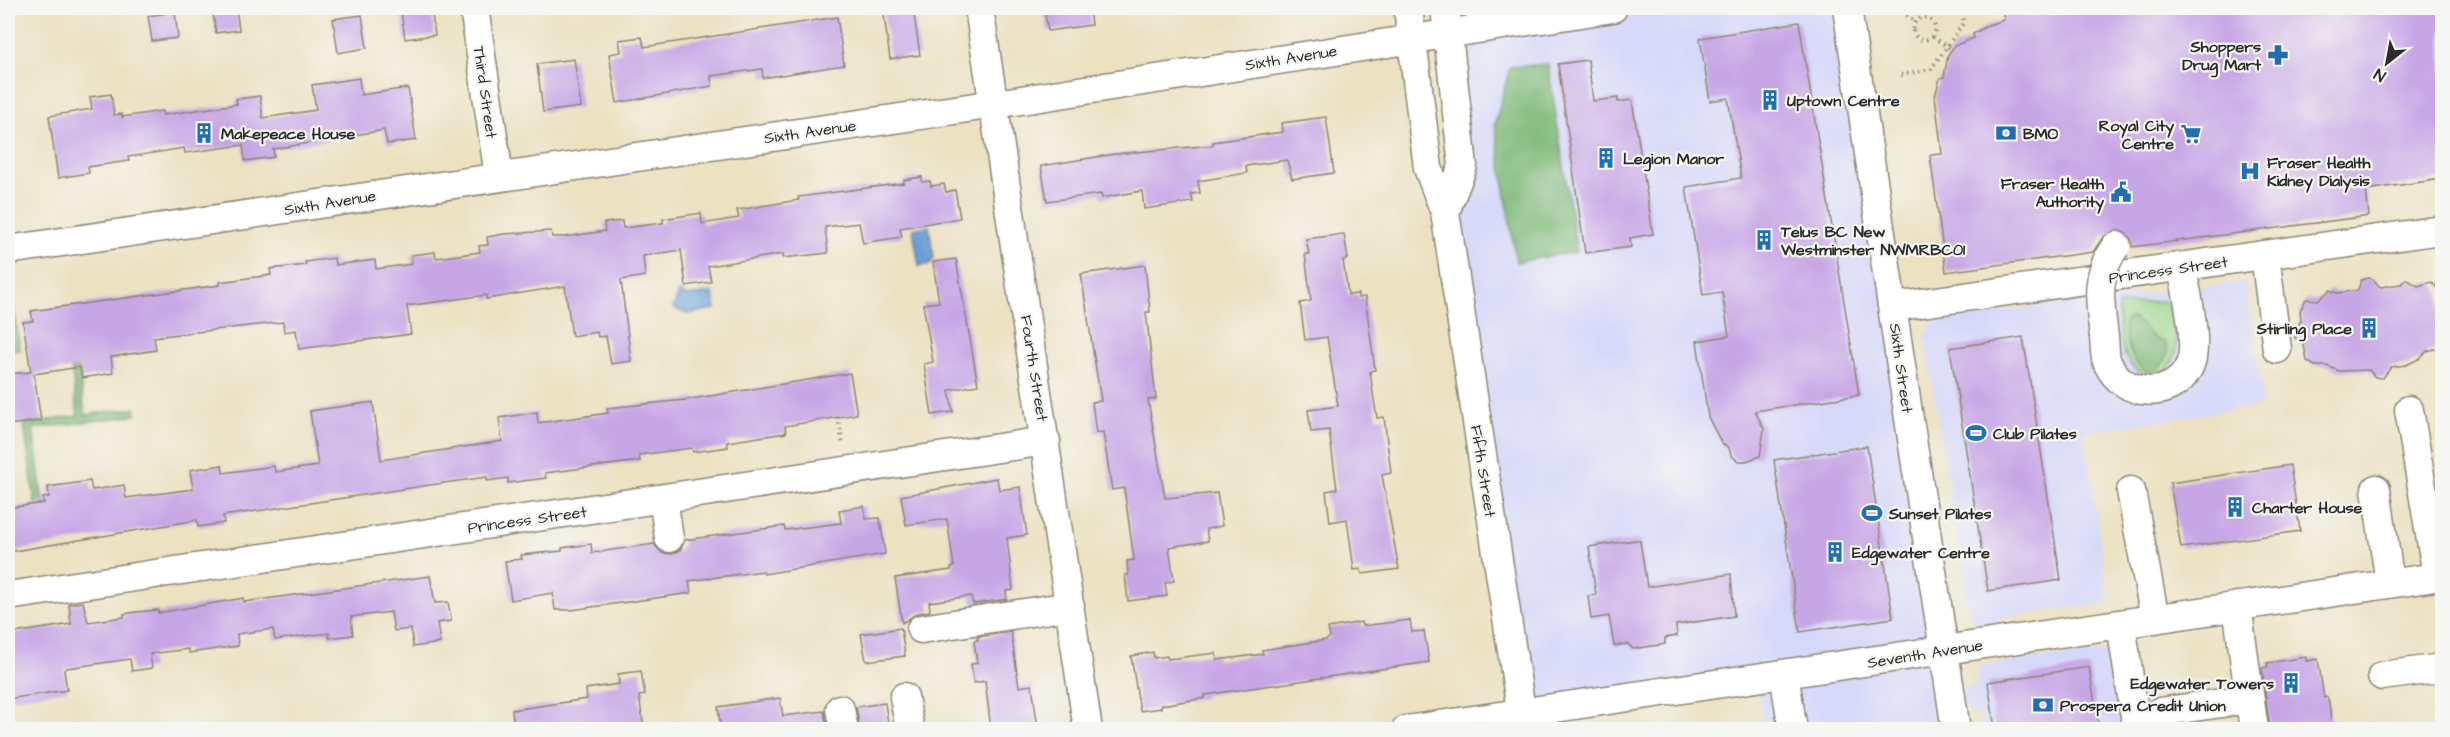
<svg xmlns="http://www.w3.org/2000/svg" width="2450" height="737" font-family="'Architects Daughter',sans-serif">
<rect width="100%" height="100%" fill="#f6f6f2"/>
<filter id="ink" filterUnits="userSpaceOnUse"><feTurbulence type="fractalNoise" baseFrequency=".0167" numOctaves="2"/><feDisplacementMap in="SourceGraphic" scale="12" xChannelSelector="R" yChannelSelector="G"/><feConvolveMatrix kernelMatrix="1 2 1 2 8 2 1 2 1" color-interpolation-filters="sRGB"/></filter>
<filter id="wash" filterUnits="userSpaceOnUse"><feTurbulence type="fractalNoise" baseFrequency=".008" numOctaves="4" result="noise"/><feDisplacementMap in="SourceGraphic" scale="24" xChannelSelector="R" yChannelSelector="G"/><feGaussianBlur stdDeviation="1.35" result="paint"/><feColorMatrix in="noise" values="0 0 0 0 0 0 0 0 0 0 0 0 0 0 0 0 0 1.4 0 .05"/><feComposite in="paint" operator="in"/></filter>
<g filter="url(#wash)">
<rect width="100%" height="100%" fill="#ece1c1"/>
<path fill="#d6d8f9" d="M1613 8H1847L1956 729H1764L1755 679 1521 712 1445 212 1463 166 1447 31Z
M2245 282 2264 405 2084 432 2110 603 2002 617 1993 627 1974 622 1969 614 1925 336 1933 322 1941 318Z
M2116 650 2128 729H1985L1982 715 1974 716 1964 705 1962 690 1979 684 1978 668 1983 665Z"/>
<path fill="#9cd78b" stroke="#64815b" stroke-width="1.5" d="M2163 301 2171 309 2176 340V355L2166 372 2149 377C2118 368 2120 332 2118 305Z"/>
<path fill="#7db877" stroke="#547251" stroke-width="1.5" d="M1548 64 1577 252 1516 262 1495 124 1510 67Z
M8 283H10L20 350 11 351 8 329Z
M2134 318 2155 339 2165 342 2168 353C2147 398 2125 351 2124 324L2128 319Z
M76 349 85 415 135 408 136 415 33 429 45 517 37 518 24 424 78 416 69 350Z"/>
<path fill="#6b9fd7" stroke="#4b6581" stroke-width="1.5" d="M929 226 934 257 930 264 919 266 913 229Z
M679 292 688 296 713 292 716 309 687 314 673 308Z"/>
<g id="blocks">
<path fill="#c7a6e6" d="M212 8H236L239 30 216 33Z
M431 8 435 35 405 39 401 12Z
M883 8H913L920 55 890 59Z
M1044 8H1089L1091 25 1048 31Z
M2002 8H2442V179L2366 190 2369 216 2132 247 2131 239 2125 233 2116 230 2103 237 2093 252 1946 272 1930 155 1942 154 1935 96 1940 78 1944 77 1948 55 1954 46 1974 38 1973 34 1988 25 2004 20Z
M175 12 178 38 152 41 148 16Z
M362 15 367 48 338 53 333 19Z
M837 17 844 65 763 78 762 69 711 76 712 86 617 103 609 54 621 52 619 40 642 37 644 47Z
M1799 22 1859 395 1755 411 1764 429 1760 456 1746 461H1738L1731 455 1729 448 1722 444 1708 417 1697 341 1729 336 1722 292 1703 295 1686 187 1741 178 1728 98 1710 101 1700 38Z
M574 59 581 107 543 112 537 64Z
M1588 60 1593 101 1618 98V102L1632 100 1653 234 1630 238 1631 247 1585 253 1558 64Z
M359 78 361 95 408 88 416 140 387 144 384 130 273 149 274 157 245 161 243 145 185 153 184 148 128 157 129 161 88 167 89 173 58 178 49 116 92 109 90 97 111 94 114 115 122 114V117L162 111 163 115 237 104 236 99 260 96 263 118 316 110 312 85Z
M1326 117 1334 173 1292 179 1287 160 1246 166 1247 173 1198 181 1200 193 1191 194 1193 202 1144 209 1142 191 1102 198 1101 194 1047 201 1041 166 1115 154 1213 145V142L1283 132 1282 123Z
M922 177V182L930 181 931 186 944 184 946 192 955 190 960 218 900 228 902 237 863 243 859 223 825 227 828 253 783 258V254L708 266 711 282 686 286 681 250 643 256 645 276 621 280 631 361 611 364 606 336 598 337 597 332 572 336 565 286 486 299V295L407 306 411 334 299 349 296 330 284 332 283 322 154 337 156 350 111 357 113 373 82 378 80 367 34 374 41 421 8 425V374L31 372 23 322 33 321 31 311 220 285V282L271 275 270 269 306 265 305 262 334 258 335 265 375 260 376 269 412 264 411 255 435 252 436 258 480 252 479 246 488 245 487 237 504 234 551 231 552 237H565L605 231 604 223 622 221 623 228 663 223V219L701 213 702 224 739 218 737 210 799 200 798 197 904 183V180Z
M1344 234 1348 259 1343 260 1348 295 1358 294V298L1365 297 1375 370 1370 371 1373 394 1377 418 1384 417 1391 473 1382 475 1399 569 1362 574 1361 569 1354 570 1347 519 1330 522 1326 491 1337 489 1329 430 1311 432 1308 410 1338 406 1327 337 1305 340 1300 303 1311 301 1305 254H1309L1306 239Z
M956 259 978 385 949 390 953 412 932 415 924 364 933 362 923 304 939 302 933 262Z
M1145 265 1150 312H1146L1156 399 1148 400 1165 498 1217 493 1222 526 1206 529 1208 541 1169 547 1174 581 1165 583 1167 596 1128 601 1125 575H1128L1127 561 1134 560 1124 488 1112 490 1103 432 1096 433 1092 402 1101 401 1081 274Z
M2367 278 2373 279 2380 287 2401 284 2406 279 2418 286 2432 282 2440 291 2442 347 2427 351 2419 359 2406 365 2391 367 2383 378 2375 377 2369 370 2339 371 2327 366H2315L2307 361 2304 345 2295 338V331L2301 320 2300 311 2306 299 2318 300 2330 290 2337 293 2358 290 2361 280Z
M2023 337 2061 580 1988 591 1950 348Z
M850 373 857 414 785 426 786 433 727 442 728 447 693 452 692 448 639 455 640 461 545 473 546 478 508 483V478L487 481V477L430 485 223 516 224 523 198 527 197 520 8 552V508L44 503 43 498 49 497 48 487 90 481 92 490 124 485 126 498 193 489 190 470 222 465 223 473 274 466 275 472 318 466 310 411 373 402 381 460 502 441 499 418 537 412 538 423 608 413 607 408 685 400Z
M1867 446 1893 618 1800 632 1774 460Z
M2290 465 2300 531 2181 548 2170 483Z
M997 478 999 490 1020 487 1027 535 1007 538 1013 590 1006 591 1007 599 973 604 971 596 929 602 930 611 918 613 902 623 895 578 951 570V568L954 567 947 519 906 525 901 496Z
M864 506 866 519 880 518 885 554 764 574 763 571 689 581 691 593 571 610H555L553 593 511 600 505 561 522 559 521 555 562 551V548L591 544 592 553 654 544 662 553 672 554 680 550 685 540 784 526 785 530 841 523 839 510Z
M1635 540 1640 541 1647 587 1731 574 1734 616 1676 625 1677 636 1665 638V644L1633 649 1628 644 1614 646 1609 616 1591 619 1588 596 1596 595 1589 547Z
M430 576 435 603 448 602 451 621 437 623 440 643 413 647 411 629 394 631 391 612 351 617 353 635 329 638V633L275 640 273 629 237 634 238 646 189 653 188 649 150 654 152 668 132 671 130 659 67 668 64 670 67 690 8 699V634L71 624 69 604 83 602 88 622 124 617V614L136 612 158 610V613L243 598 244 602Z
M1410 620 1412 632 1424 631 1429 662 1205 695V698L1161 705V708L1140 711 1131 656 1153 652 1154 658 1167 656 1168 659 1216 653 1217 660 1263 654 1262 650 1326 640 1330 637 1328 628 1361 622 1362 626Z
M901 628 905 656 866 661 861 634Z
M1011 632 1019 687 1032 685 1038 729H991L985 681 974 683 971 664 977 663 974 641 978 640 977 637Z
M2306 657V661L2318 659 2324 698 2327 697 2329 702 2331 724H2328L2329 729H2270L2262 668 2268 667 2267 663Z
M2089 667 2099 729H1995L1988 682Z
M641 671 645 695 639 696 644 729H514L512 710 587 699 586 689 619 684 618 674Z
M780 698 783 716 824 711 827 729H721L718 707Z
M885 703 889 729H860L856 707Z"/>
</g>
</g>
<g filter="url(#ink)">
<use href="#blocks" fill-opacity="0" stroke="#8c8676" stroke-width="1.5"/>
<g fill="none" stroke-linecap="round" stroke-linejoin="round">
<g stroke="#8c8676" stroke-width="31">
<path id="minor" d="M474 8 499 176
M979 8 1088 730
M1408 8 1428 168 1445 212 1524 730
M1847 8 1956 730
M1445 212 1463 166 1445 8
M8 250 995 104 1613 8
M2265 255 2277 349
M1893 307 2442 230
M2104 337C2105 345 2104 357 2108 364 2123 397 2172 401 2189 367 2200 345 2186 292 2182 267
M2409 410 2437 576
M2376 489 2390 583
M2131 491 2155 619
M663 498 669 538
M8 596 1046 441
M2237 606 2254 730
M2121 624 2137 730
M921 629 1070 606
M1784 674 1793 730
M2382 676 2442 668
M904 697 910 730
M840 709 844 730
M1406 730 2442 576
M2161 730 2159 712 2250 699"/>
</g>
<path stroke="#8c8676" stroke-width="4" stroke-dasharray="1.5 4.5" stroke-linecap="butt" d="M1897 8 1916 22
M1913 29a11 11 0 1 1 22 0a11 11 0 1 1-22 0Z
M1933 37 1952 50
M1901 75 1931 69 1964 22 1961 8
M838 417 843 446"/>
<use href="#minor" stroke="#fff" stroke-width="28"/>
<g stroke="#8c8676" stroke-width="31" stroke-linecap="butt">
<path id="minor-bridge" d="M2104 337C2100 303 2094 275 2116 246"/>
</g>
<use href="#minor-bridge" stroke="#fff" stroke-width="28"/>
</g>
</g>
<defs>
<g id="pharmacy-bare" transform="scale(1.62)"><path d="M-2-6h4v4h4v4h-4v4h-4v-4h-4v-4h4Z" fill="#1f6fb2" stroke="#f6f6f2" stroke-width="2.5" paint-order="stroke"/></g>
<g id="building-bare" transform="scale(1.62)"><path d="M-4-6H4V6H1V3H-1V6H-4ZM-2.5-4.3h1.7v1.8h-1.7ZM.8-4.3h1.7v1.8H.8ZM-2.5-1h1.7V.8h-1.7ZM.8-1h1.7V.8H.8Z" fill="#1f6fb2" stroke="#f6f6f2" stroke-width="2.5" paint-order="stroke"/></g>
<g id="bank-bare" transform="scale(1.62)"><path d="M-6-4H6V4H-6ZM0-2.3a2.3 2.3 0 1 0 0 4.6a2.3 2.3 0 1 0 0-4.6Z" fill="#1f6fb2" stroke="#f6f6f2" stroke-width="2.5" paint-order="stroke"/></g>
<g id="supermarket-bare" transform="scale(1.62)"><path d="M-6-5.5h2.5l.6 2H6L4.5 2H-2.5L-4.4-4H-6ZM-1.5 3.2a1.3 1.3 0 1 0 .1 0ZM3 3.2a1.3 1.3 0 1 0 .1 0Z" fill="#1f6fb2" stroke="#f6f6f2" stroke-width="2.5" paint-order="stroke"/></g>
<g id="hospital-bare" transform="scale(1.62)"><path d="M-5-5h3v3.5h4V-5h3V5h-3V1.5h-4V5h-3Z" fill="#1f6fb2" stroke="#f6f6f2" stroke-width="2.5" paint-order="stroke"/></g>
<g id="civic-bare" transform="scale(1.62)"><path d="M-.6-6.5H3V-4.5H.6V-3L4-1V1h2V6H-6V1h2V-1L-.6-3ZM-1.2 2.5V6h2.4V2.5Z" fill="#1f6fb2" stroke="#f6f6f2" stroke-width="2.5" paint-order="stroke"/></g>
<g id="stadium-bare" transform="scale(1.62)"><path d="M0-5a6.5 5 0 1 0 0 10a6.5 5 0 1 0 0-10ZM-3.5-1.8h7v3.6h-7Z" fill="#1f6fb2" stroke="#f6f6f2" stroke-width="2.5" paint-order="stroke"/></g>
</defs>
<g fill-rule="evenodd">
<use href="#pharmacy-bare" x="2278" y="55"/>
<use href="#building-bare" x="1770" y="100"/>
<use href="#building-bare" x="204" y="133"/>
<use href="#bank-bare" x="2006" y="133"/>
<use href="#supermarket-bare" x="2191" y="134"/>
<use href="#building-bare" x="1606" y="158"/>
<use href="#hospital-bare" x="2250" y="171"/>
<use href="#civic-bare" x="2121" y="192"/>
<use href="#building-bare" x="1764" y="240"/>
<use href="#building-bare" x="2369" y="328"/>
<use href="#stadium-bare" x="1976" y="433"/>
<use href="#building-bare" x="2235" y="507"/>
<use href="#stadium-bare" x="1872" y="513"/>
<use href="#building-bare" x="1835" y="552"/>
<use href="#building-bare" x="2291" y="683"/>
<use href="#bank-bare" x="2043" y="705"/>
</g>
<g text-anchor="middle" stroke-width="4.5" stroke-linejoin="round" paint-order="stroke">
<g font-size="16" font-weight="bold" fill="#2b2b2b" stroke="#f6f6f2" text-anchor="start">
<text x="2261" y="52" text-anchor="end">Shoppers<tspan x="2261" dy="18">Drug Mart</tspan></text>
<text x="1787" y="106">Uptown Centre</text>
<text x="2174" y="131" text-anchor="end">Royal City<tspan x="2174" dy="18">Centre</tspan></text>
<text x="221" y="139">Makepeace House</text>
<text x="2023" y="139">BMO</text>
<text x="1623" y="164">Legion Manor</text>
<text x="2267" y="168">Fraser Health<tspan x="2267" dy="18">Kidney Dialysis</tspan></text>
<text x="2104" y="189" text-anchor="end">Fraser Health<tspan x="2104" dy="18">Authority</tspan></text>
<text x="1781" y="237">Telus BC New<tspan x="1781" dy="18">Westminster NWMRBC01</tspan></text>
<text x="2352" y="334" text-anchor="end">Stirling Place</text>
<text x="1993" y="439">Club Pilates</text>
<text x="2252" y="513">Charter House</text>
<text x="1889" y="519">Sunset Pilates</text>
<text x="1852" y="558">Edgewater Centre</text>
<text x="2274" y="689" text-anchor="end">Edgewater Towers</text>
<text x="2060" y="711">Prospera Credit Union</text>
</g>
<g font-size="16" fill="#2b2b2b" stroke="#f6f6f2">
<text transform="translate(1291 57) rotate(-9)" y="6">Sixth Avenue</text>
<text transform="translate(486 92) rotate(82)" y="6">Third Street</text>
<text transform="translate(810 131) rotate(-8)" y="6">Sixth Avenue</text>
<text transform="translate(330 202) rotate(-9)" y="6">Sixth Avenue</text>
<text transform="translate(2168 269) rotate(-8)" y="6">Princess Street</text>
<text transform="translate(1035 368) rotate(81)" y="6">Fourth Street</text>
<text transform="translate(1902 368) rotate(82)" y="6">Sixth Street</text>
<text transform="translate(1484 471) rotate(81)" y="6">Fifth Street</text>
<text transform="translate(527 519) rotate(-8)" y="6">Princess Street</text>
<text transform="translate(1925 653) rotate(-9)" y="6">Seventh Avenue</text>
</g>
</g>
<rect width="2450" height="737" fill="none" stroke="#f6f6f2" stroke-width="30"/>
<g transform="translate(2387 63) rotate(211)" stroke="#f6f6f2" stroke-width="4.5" paint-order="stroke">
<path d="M0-4.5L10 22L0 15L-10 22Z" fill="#2b2b2b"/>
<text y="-9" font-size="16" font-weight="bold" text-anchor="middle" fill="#2b2b2b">N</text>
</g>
</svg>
